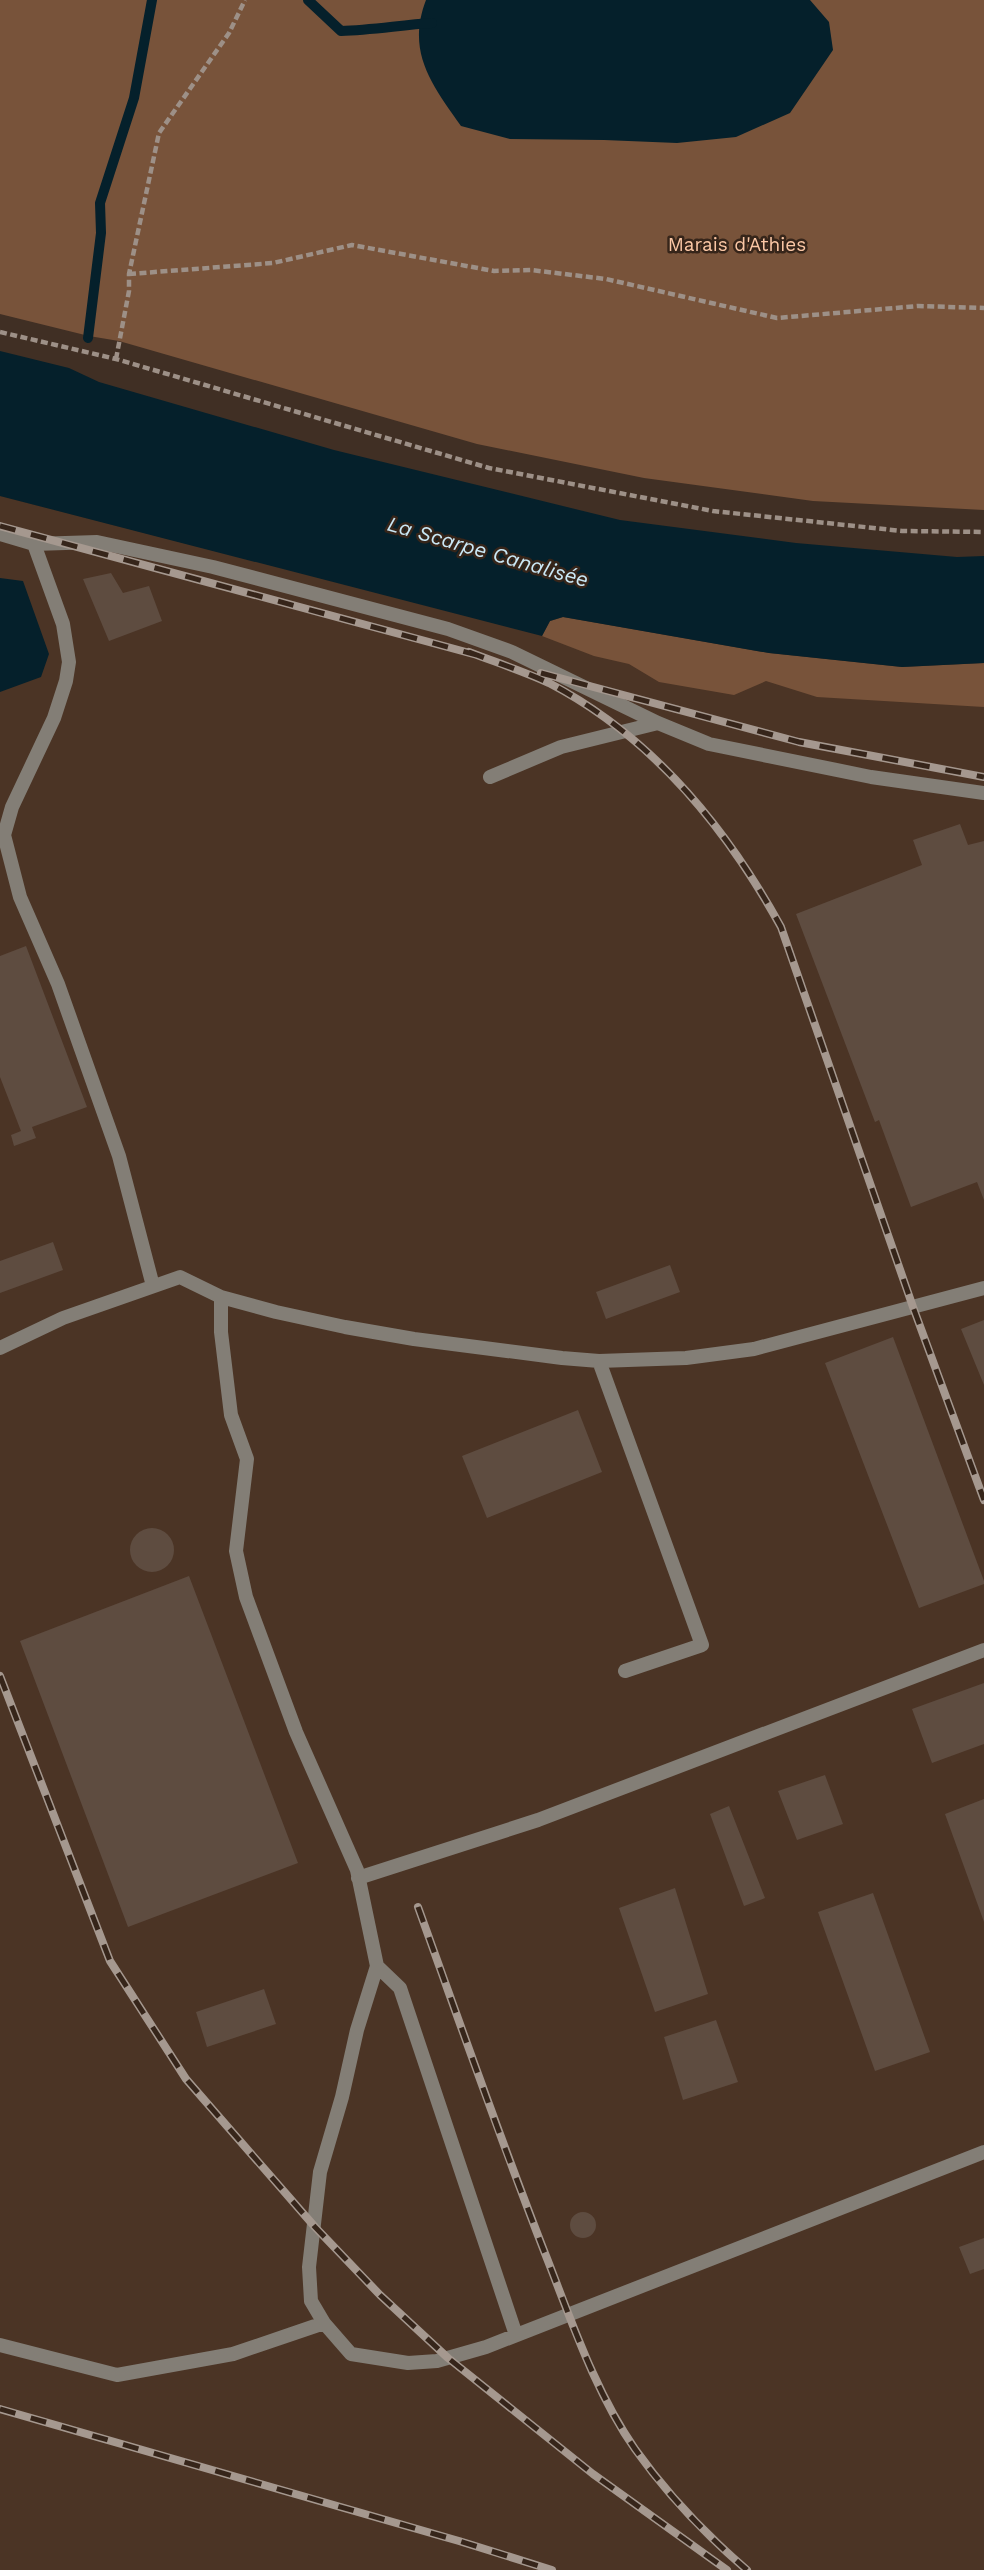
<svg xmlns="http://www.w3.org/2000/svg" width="984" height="2570" font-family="'Work Sans',sans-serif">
<rect width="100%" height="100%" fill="#402f24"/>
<path fill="#4b3425" d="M0 496 219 552 563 617 769 653 902 667 984 663V2570H0Z"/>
<path fill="#78533a" d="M0 0H984V510L813 501 644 478 477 444 119 341 89 336 0 314Z
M563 617 769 653 902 667 984 663V707L817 697 766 681 734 695 659 682 629 664 594 656 542 636 550 621Z"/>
<path fill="#05202b" d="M426 0H810L829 22 833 50 790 113 736 137 677 143 604 140 510 139 461 126C432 85 406 52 426 0Z
M0 351 69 368 99 382 334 450 620 520 796 543 957 557 984 556V663L902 667 769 653 563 617 550 621 542 636 0 496Z
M0 578 23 581 49 654 41 677 0 692Z"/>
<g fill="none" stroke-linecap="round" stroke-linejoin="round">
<path stroke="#05202b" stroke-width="10" d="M308 0 341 31C372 30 401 25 432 23
M88 338 101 233 100 203 134 98 152 0"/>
</g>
<path fill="#5e4c40" d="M111 573 123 593 149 586 162 621 109 641 83 579Z
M960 824 968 845 984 841V1200L977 1182 911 1207 879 1120 875 1122 796 914 922 865 913 840Z
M26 946 87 1107 32 1127 36 1138 14 1146 11 1135 21 1131 0 1077V956Z
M53 1242 63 1270 0 1293V1261Z
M670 1265 680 1292 606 1319 596 1292Z
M984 1320V1385L961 1329Z
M893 1337 984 1581V1584L919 1608 825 1363Z
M578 1410 602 1472 487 1518 462 1456Z
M130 1550a22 22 0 1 1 44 0a22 22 0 1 1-44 0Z
M189 1576 298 1863 128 1927 20 1641Z
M984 1683V1744L932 1763 912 1709Z
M825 1775 843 1824 797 1840 778 1791Z
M984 1799V1922L945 1814Z
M729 1806 765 1898 744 1906 710 1814Z
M675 1888 708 1994 655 2012 619 1908Z
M873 1893 930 2052 875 2071 818 1912Z
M264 1989 276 2024 207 2047 196 2012Z
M716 2020 738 2082 683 2100 664 2037Z
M570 2225a13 13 0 1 1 26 0a13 13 0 1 1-26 0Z
M984 2238V2269L970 2274 959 2247Z"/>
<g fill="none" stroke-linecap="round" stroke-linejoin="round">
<path stroke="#9d9087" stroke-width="4.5" stroke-dasharray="7 3.5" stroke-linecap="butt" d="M129 274 273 263 352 245 494 271 531 270 606 279 777 318 918 306 984 308
M0 332 116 359 489 468 713 511 902 531 984 532
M116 359 129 291V274L159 133 229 33 245 0"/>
<path stroke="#837e76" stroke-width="14" d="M0 534 34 544 97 542 213 567 448 629 512 652 658 723 709 744 871 777 984 793
M34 544 63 624 69 662 66 681 54 718 12 807 4 835 20 897 58 984 119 1156 153 1286
M490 777 561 747 658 723
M221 1297V1332L231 1415 247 1459 236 1551 246 1597 296 1732 357 1870 377 1966 357 2030 342 2097 320 2172 309 2267 311 2301 324 2323 351 2354 408 2363 437 2361 486 2347 984 2152
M0 1348 63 1318 180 1277 221 1297 276 1312 345 1327 414 1339 562 1358 599 1361 686 1358 754 1349 984 1288
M599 1361 702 1645 625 1671
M358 1878 538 1820 984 1650
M377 1966 400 1988 516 2335
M0 2345 117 2375 233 2354 324 2323"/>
<g stroke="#a5988f" stroke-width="8">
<path id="rail" d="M0 526 477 655
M469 652C495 662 523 671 549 683 651 736 726 827 781 927L913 1307 984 1500
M541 673 799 742 984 777
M0 1676 110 1961 186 2079 315 2227 380 2295 448 2358 593 2474 727 2570
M418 1907C461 2026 502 2144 548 2261 573 2325 596 2393 635 2449 667 2494 705 2534 747 2570
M0 2409 459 2541 552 2570"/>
</g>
<use href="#rail" stroke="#36251a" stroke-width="5" stroke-dasharray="16" stroke-linecap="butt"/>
</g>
<g text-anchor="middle" stroke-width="5" stroke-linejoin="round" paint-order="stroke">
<g font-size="19" fill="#fbc7a5" stroke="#36251a">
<text x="737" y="251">Marais d'Athies</text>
</g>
<g font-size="21" font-style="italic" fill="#cae8f6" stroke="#36251a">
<text transform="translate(488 552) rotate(16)" y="7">La Scarpe Canalisée</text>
</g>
</g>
</svg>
